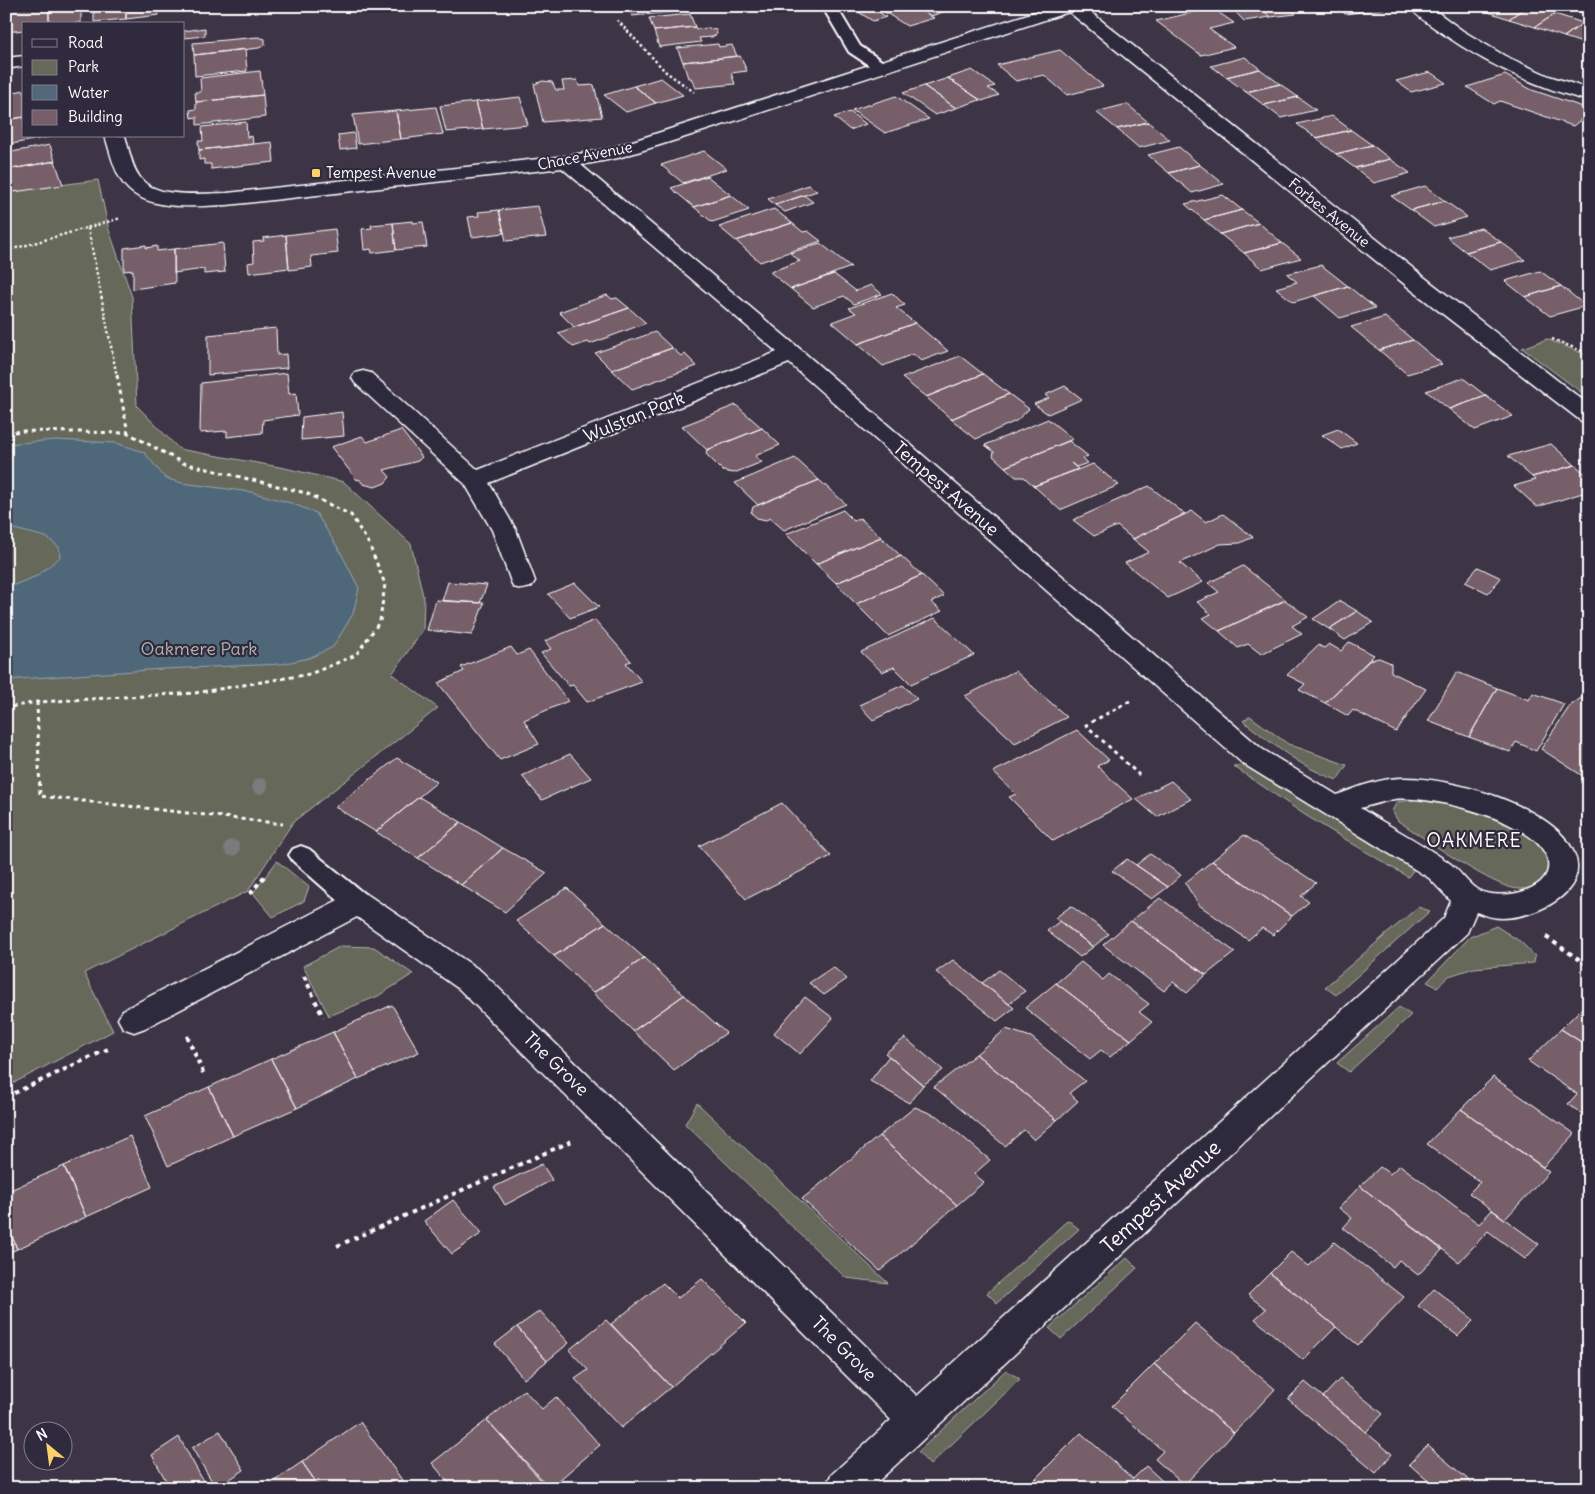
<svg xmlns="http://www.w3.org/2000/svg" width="1595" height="1494" font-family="Delius,sans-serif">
<rect width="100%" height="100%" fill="#3d3446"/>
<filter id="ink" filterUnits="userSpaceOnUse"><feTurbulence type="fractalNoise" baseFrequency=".02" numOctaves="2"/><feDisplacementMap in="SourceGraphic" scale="10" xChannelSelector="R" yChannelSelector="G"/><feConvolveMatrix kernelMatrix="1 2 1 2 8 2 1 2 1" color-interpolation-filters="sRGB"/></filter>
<g filter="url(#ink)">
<path fill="#66685a" stroke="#b2b4ac" d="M98 180 109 230 132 297 137 406 179 449 285 468 344 482 411 544 424 600 423 630 392 674 438 708 293 822 248 891 84 973 113 1031 6 1087V192Z
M1547 339 1589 356V398L1522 348Z
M1250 716 1288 744 1347 765 1337 780C1301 768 1273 744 1243 721Z
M1244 765 1414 869 1408 877 1305 815 1233 766Z
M1428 798C1461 806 1547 818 1550 862 1550 867 1549 872 1548 877 1539 884 1532 889 1520 889 1495 890 1422 836 1398 821L1392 811 1397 802Z
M277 861 309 887 304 901 273 917 253 893Z
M1418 907 1430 911 1336 995 1325 987Z
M1496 926 1521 942 1535 956 1534 963 1474 968 1449 976 1437 987 1427 982 1470 937Z
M341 946 374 947 413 974 378 996 329 1016 303 966Z
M1399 1007 1411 1015 1349 1072 1337 1063Z
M697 1103 888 1283 846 1278 685 1124Z
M1068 1220 1079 1229 997 1303 987 1293Z
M1127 1258 1137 1268 1061 1339 1049 1328Z
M1006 1370 1020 1379 930 1465 918 1452Z"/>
<path fill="#506879" stroke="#96a4af" d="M56 440 116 443 144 452 165 478 182 483 251 492 291 503 316 513 340 551 359 588 353 614 333 647 309 658 282 664 163 669 6 680V588L37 576 60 557 59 547 46 537 6 527V444Z"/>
<path fill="#765e68" stroke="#fff" d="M49 6V24H24V30L6 32V7Z
M49 6H81V23L49 24Z
M94 6H126V19L94 22Z
M126 6H158L159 15 126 19Z
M628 6H670L673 12 632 16Z
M783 6H812L814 9 786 12Z
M856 6H870L886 17 873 21 852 8Z
M898 6H915L934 18 907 26 883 11Z
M915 6H960L931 16Z
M1230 6H1259L1270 17 1244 21Z
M1259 6H1289L1296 14 1270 17Z
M1309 6H1337L1339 8 1315 11Z
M1337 6H1383L1384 9 1345 14Z
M1488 6H1527L1509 19 1483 10Z
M1527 6H1531L1555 14 1535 27 1509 19Z
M1212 8 1234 23 1209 29 1234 47 1201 55 1156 21Z
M690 14 695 27 654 31 649 18Z
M1555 14 1583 23 1564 37 1535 27Z
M1583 23 1589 25V45L1564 37Z
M695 27 696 29 709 28 716 30 717 34 712 37 699 38 701 42 659 47 654 31Z
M205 28V36L184 38V31Z
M258 37 265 39V45L259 48 194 55 193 43Z
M718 44 719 47 732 45 737 56 683 62 677 48Z
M245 49 247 71 195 76 194 55Z
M1060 50 1103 86 1067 95 1044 75 1016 81 997 65Z
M740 56 747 71 731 73 735 84 696 88 691 78H688L683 62Z
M1245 57 1260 69 1226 77 1211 66Z
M1260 69 1280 84 1246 92 1226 77Z
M972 70 995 86 988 88 999 95 982 101 948 78Z
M260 71 263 95 196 102 195 92H201L200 78Z
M1430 72 1446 83 1411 92 1396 81Z
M1505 75 1532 90 1589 109V113L1573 126 1500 101 1494 104 1467 87Z
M661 78 683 95 656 103 634 86Z
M948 78 980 100 956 108 924 86Z
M577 80 579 86 594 85 602 117 543 122 534 84 543 81 552 82 556 90H564L562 81Z
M1280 84 1298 97 1264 105 1246 92Z
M634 86 656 103 626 112 604 95Z
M924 86 956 108 935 115 903 93Z
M24 90V117L6 120V94Z
M263 95 265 117 197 125V117L191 118 190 110 196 109V102Z
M896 96 929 119 885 133 852 110Z
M520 97 528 125 483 129 476 102Z
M1298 97 1316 110 1281 118 1264 105Z
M476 102 483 129 446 132 440 106Z
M1127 104 1148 122 1117 129 1096 112Z
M436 107 443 134 401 139 396 111Z
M396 111 401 139 358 144 353 115Z
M850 112 866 124 850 130 834 117Z
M1332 116 1351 130 1316 138 1297 124Z
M24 117V136L49 137 6 145V120Z
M246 122 247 137 252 136 253 144 199 150 198 141H203L202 127Z
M1148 122 1170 140 1139 148 1117 129Z
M1351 130 1372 145 1336 154 1316 138Z
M354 133 356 148 340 150 338 135Z
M272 142 274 162 211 169V164H204V159L199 160V150Z
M50 145 55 161 6 170V153Z
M1372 145 1390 159 1355 168 1336 154Z
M1179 147 1200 165 1169 173 1148 155Z
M704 151 727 169 683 183 661 165Z
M1390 159 1410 173 1374 183 1355 168Z
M55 161 63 185 6 193V170Z
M1200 165 1224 184 1192 193 1169 173Z
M707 176 731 195 694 207 671 188Z
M809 185 817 191 775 205 768 199Z
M1425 186 1445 201 1411 210 1391 196Z
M731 195 749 210 712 222 694 207Z
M804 195 813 202 785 212 775 205Z
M1223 195 1242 210 1204 220 1185 204Z
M1445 201 1467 217 1434 227 1411 210Z
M538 206 546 237 506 241 499 210Z
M774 209 792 223 736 241 719 227Z
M499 210 504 233 472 237 468 217 479 216 478 212Z
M1242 210 1259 223 1220 234 1204 220Z
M413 221V223L423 222 427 247 396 250 393 223Z
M393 223 396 250 372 253 371 249 364 250 362 229 372 228 371 225Z
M792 223 803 232 808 231 821 241 760 262 736 241Z
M1259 223 1282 243 1244 253 1220 234Z
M1481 228 1501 242 1466 252 1447 237Z
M335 229 338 253 311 256 312 267 289 270 286 235Z
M286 235 289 268 249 273 248 263 254 262 253 242 264 241 263 238Z
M1501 242 1525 260 1490 270 1466 252Z
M223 243 225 272 204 274V269L174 273V249Z
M820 243 851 267 791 289 770 272 800 261 790 253Z
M1282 243 1301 258 1262 269 1244 253Z
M146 245V248L157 246V251L174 249 175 283 133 289V270L124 271V248Z
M1321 265 1348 286 1293 302 1276 288 1297 282 1287 274Z
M1540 271 1561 286 1525 297 1505 281Z
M834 274 856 291 871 285 882 294 854 304 844 296 813 307 791 289Z
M1348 286 1375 308 1340 318 1314 296Z
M1561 286 1586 306 1550 316 1525 297Z
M892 293 905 305 896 308 915 323 858 344 832 322 856 313 849 308Z
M607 295 612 299 617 298 629 308 574 327 559 312Z
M629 308 646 323 590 344 588 342 573 347 558 333Z
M1385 317 1413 340 1379 350 1351 327Z
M915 323 948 351 921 361 913 354 883 366 858 344Z
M276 328 277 355 286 354 287 368 208 375V335Z
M655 332 672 348 612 370 595 353Z
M1413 340 1442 364 1407 374 1379 350Z
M672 348 681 356 685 354 697 366 632 389 612 370Z
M960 356 983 374 926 397 902 378Z
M287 373 289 394 296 393 298 415 263 420 262 433 227 437V431L200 433 201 383Z
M983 374 1009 394 951 419 926 397Z
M1463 378 1486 396 1449 409 1426 391Z
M1065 386 1082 399 1048 414 1034 404 1049 398 1045 395Z
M1009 394 1029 409 1016 421 976 439 951 419Z
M1486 396 1513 416 1475 430 1449 409Z
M736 405 762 428 707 450 682 426Z
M342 412 344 436 301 440 302 417Z
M1048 419 1073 439 1005 467 993 456 994 452 985 445Z
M762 428 780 445 755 456 762 462 734 473 723 471 706 454 707 450Z
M1338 429 1357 443 1342 449 1322 435Z
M401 430 422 457 418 461 384 470 390 477 385 483 375 487 363 484 359 479 357 480 331 447 362 436 367 442Z
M1069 441 1088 456 1083 458 1088 463 1076 467 1071 463 1078 469 1034 486 1024 477H1016L1005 467Z
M1551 444 1575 465 1532 477 1508 456Z
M795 458 819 480 758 505 735 483Z
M1093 464 1119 485 1060 510 1034 486Z
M1575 465 1589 477V491L1537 507 1514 486 1535 480 1532 477Z
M819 480 846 504 784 530 770 518 766 520 757 518 751 513 753 507Z
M1149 486 1185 514 1133 539 1117 526 1094 536 1073 520Z
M843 510 854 521 860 518 881 537 816 564 786 534Z
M1192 511 1206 522 1223 514 1253 537 1240 543 1220 544 1180 563 1203 582 1168 598 1125 563 1149 552 1133 539Z
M881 537 901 556 836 583 816 564Z
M901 556 922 575 856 604 836 583Z
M1243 566 1286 600 1219 631 1203 618 1211 614 1197 602 1219 592 1208 583Z
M1478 567 1501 578 1488 593 1465 582Z
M922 575 944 596 931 602 942 611 888 636 856 604Z
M448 582 487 585 480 603 442 601Z
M575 583 599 607 570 618 548 594Z
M436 600 484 603 472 635 427 630Z
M1285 600 1308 617 1292 626 1302 634 1261 654 1248 644 1238 648 1219 631Z
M1340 601 1357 611 1329 629 1313 619Z
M1357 611 1373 622 1345 640 1329 629Z
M935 618 974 655 911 684 894 667 882 672 861 652Z
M595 620 631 661 626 663 642 682 587 702 573 685 569 686 541 653 551 649 545 641Z
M1349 642 1374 655 1325 703 1299 690 1305 684 1287 675 1318 645 1324 648 1329 644 1341 651Z
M511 647 517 655 529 650 568 701 524 720 539 744 500 760 438 683 464 671 461 667Z
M1379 658 1391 663V672L1426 689 1396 732 1353 710 1348 716 1325 703 1370 660Z
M1015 671 1067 717 1015 743 965 696Z
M1457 672 1497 688 1469 737 1428 721Z
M903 685 917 699 873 720 859 705Z
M1497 688 1529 700 1533 693 1564 704 1536 751 1516 742 1510 752 1469 737Z
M1581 698 1589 699V780L1541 749 1570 706Z
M1077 730 1109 760 1097 766 1133 799 1053 841 1009 797 1016 794 993 772Z
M570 754 591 778 542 800 522 776Z
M397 758 437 782 376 832 335 807Z
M1171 781 1191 799 1157 817 1136 799Z
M419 797 461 822 418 858 376 832Z
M782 803 831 856 746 899 699 846Z
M461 822 503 848 461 885 418 858Z
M1244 835 1316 883 1301 896 1309 902 1292 916 1212 861Z
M503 848 547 873 505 912 461 885Z
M1150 854 1181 875 1168 887 1136 865Z
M1127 859 1136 865 1168 887 1152 899 1112 871Z
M1212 861 1292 916 1273 935 1262 928 1248 940 1199 905 1185 883Z
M567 888 605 923 554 956 516 921Z
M1160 898 1235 952 1206 975 1131 921Z
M1071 906 1109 934 1093 947 1055 918Z
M1060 921 1093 947 1080 957 1047 931Z
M1131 921 1206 975 1187 993 1173 982 1164 991 1103 945Z
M605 923 644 958 593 993 554 956Z
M644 958 684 995 633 1031 593 993Z
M953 960 982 983 1014 1008 997 1021 936 972Z
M1081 962 1103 980 1109 974 1149 1004 1139 1012 1152 1022 1131 1040 1056 983Z
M833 967 847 979 824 995 809 983Z
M999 970 1025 991 1009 1004 982 983Z
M1056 983 1131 1040 1110 1057 1101 1050 1090 1059 1025 1008Z
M684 995 726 1033 674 1070 633 1031Z
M805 997 833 1018 800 1054 774 1033Z
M1589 1001V1047L1561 1029Z
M392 1005 419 1052 358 1079 333 1032Z
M1006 1029 1031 1037 1085 1081 1069 1093 1078 1101 1057 1120 976 1054Z
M1561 1029 1589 1047V1119L1568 1104 1577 1094 1528 1061Z
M333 1032 358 1079 297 1108 271 1059Z
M905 1038 943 1070 923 1085 885 1053Z
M976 1054 1057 1120 1034 1140 1024 1130 1005 1146 934 1087Z
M889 1056 923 1085 909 1103 870 1081Z
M271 1059 297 1108 233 1136 209 1087Z
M1493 1077 1575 1134 1543 1167 1461 1109Z
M209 1087 233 1136 168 1166 145 1116Z
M915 1107 939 1117 990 1160 974 1174 984 1182 957 1205 879 1136Z
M1461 1109 1549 1172 1505 1219 1469 1193 1480 1182 1427 1144Z
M130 1136 152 1187 86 1217 64 1166Z
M879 1136 957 1205 880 1271 802 1199Z
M542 1164 552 1180 505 1205 494 1187Z
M1400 1165 1479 1224 1492 1210 1539 1244 1525 1259 1488 1231 1459 1262 1360 1186 1380 1167 1390 1174Z
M64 1166 86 1217 17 1249 6 1221V1192Z
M1360 1186 1442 1250 1418 1275 1399 1260 1393 1267 1343 1228 1352 1218 1339 1208Z
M453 1200 482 1233 452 1254 424 1221Z
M6 1221 17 1249 6 1254Z
M1334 1242 1404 1297 1358 1345 1270 1273 1291 1252 1309 1266Z
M1270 1273 1336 1327 1303 1360 1255 1319 1266 1309 1248 1295Z
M702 1279 746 1323 671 1387 611 1324 663 1283 678 1298Z
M1434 1289 1474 1320 1458 1336 1418 1306Z
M540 1311 569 1343 547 1361 517 1327Z
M606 1320 671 1387 621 1428 575 1379 588 1370 569 1350Z
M1195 1323 1275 1389 1234 1433 1154 1364Z
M517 1327 547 1361 524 1379 495 1344Z
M1154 1364 1234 1433 1184 1485 1155 1459 1163 1451 1112 1406Z
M1340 1379 1383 1414 1366 1432 1323 1397Z
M1305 1382 1392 1454 1376 1473 1288 1399Z
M524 1390 542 1409 556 1397 600 1445 550 1488 487 1420Z
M487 1420 548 1488H453L432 1463Z
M360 1422 402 1480 391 1488H320L302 1462Z
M220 1431 244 1470 216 1488 192 1448Z
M1081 1433 1133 1479 1146 1466 1170 1488H1046L1036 1478Z
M179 1437 205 1484 200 1488H170L152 1455Z
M1427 1445 1478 1488H1436L1409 1464Z
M302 1462 320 1488H264Z
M1036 1478 1046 1488H1026Z"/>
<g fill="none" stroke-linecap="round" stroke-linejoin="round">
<g stroke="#fff" stroke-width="4">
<path id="service" d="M822 6H836L860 46 886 64 888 67 886 70H876L849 52Z
M301 846 309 849 367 896 370 903 367 910 358 912 349 910 293 861 289 855 293 849Z"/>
</g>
<g stroke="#fff" stroke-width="3">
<path id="minor" d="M1053 6H1083L1429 281 1589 405V423L1581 421 1413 291 1069 12 676 140 618 158 581 165 800 349 1262 749 1337 795C1358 787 1381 778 1403 778 1450 777 1555 806 1574 853 1591 893 1534 918 1502 918 1493 918 1484 915 1476 912L1467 933 871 1488H825L831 1475 891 1420 459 989 357 917 145 1028 134 1032 123 1028 118 1019 123 1010 348 895 358 892 368 895 481 971 917 1396 1444 918 1451 901 1429 878 1242 763 789 363 489 483 516 530 535 581 531 587 522 589 513 587 492 530 465 484 355 383 352 378 355 373 363 371 371 373 478 470 777 352 562 168 227 205C194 206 141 213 121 180 113 167 110 151 105 136H125C129 149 131 165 139 176 154 200 203 193 227 193L566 156 608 149ZM1394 799C1430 795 1530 819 1546 855 1561 890 1501 902 1478 890 1467 884 1459 869 1448 862 1420 842 1389 826 1360 808Z
M1409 6H1429L1463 31 1505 56 1549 76 1589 89V101C1535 87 1484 63 1439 31 1429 24 1416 16 1409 6Z
M24 56V66L6 69V58Z"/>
</g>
<path stroke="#fff" stroke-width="2.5" stroke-dasharray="2.5 2.5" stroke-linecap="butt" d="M1564 6 1589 14
M617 20 666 72 694 92
M88 228 117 377
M6 251 121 218
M1552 339 1589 354"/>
<path stroke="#fff" stroke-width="3" stroke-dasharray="4 4" stroke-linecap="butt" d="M117 375 128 433
M6 433 23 431 128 433 183 463 306 493 351 515 369 544 385 584 380 621 356 655 310 674 195 693 37 702 6 708
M1130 701 1086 725 1139 775
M37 702 40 796 283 824"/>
<path stroke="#fff" stroke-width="4" stroke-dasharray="4.5 4.5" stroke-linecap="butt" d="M250 894 267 873
M1546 937 1589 966
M304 976 323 1017
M187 1036 204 1075
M6 1097 108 1049
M337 1246 572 1141"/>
<use href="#service" fill="#2f2a3d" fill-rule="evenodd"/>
<use href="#minor" fill="#2f2a3d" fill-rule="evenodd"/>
</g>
<g fill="#7d7a7e">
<circle cx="260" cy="786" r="8"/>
<circle cx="232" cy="848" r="8"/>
</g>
</g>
<rect fill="#ffd166" stroke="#2f2a3d" stroke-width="2" x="311" y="168" width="10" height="10" rx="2.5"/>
<g text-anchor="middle" stroke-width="4.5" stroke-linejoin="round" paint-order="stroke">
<g font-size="15" fill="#fff" stroke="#2f2a3d">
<text transform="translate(585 156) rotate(-11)" y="5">Chace Avenue</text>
<text transform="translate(1329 213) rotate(39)" y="5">Forbes Avenue</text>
</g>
<g font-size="15" fill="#fff" stroke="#2f2a3d" text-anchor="start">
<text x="326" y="178">Tempest Avenue</text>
</g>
<g font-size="18" fill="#fff" stroke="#2f2a3d">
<text transform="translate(634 417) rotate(-22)" y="6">Wulstan Park</text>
<text transform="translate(946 489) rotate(41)" y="6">Tempest Avenue</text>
<text transform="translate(556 1064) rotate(44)" y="6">The Grove</text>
<text transform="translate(844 1349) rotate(45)" y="6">The Grove</text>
</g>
<g font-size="18" fill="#b2b4ac" stroke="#2f2a3d">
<text x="199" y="655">Oakmere Park</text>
</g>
<g font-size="19" letter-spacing="1" fill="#fff" stroke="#2f2a3d">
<text x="1474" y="847">OAKMERE</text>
</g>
<g font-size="21" fill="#fff" stroke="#2f2a3d">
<text transform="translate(1161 1197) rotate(-43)" y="7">Tempest Avenue</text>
</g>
</g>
<rect width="1595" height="1494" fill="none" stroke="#2f2a3d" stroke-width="25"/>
<rect x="12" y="12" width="1570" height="1469" fill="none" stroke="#fff" stroke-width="2" filter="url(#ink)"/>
<rect x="22" y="22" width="162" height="115" fill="#2f2a3d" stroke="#827f8b"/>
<rect x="32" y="39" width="25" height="8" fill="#2f2a3d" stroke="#827f8b"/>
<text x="68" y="48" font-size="15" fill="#ffffff">Road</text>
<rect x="32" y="60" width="25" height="15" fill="#66685a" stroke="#827f8b"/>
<text x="68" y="72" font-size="15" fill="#ffffff">Park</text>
<rect x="32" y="85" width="25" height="15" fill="#506879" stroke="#827f8b"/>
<text x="68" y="98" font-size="15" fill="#ffffff">Water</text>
<rect x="32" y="110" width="25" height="15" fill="#765e68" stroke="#827f8b"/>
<text x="68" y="122" font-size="15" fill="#ffffff">Building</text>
<g transform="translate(48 1446) rotate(331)"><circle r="24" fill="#2f2a3d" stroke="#827f8b"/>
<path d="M0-4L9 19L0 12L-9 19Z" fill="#ffd166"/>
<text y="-8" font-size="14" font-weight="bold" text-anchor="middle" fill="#ffffff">N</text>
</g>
</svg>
